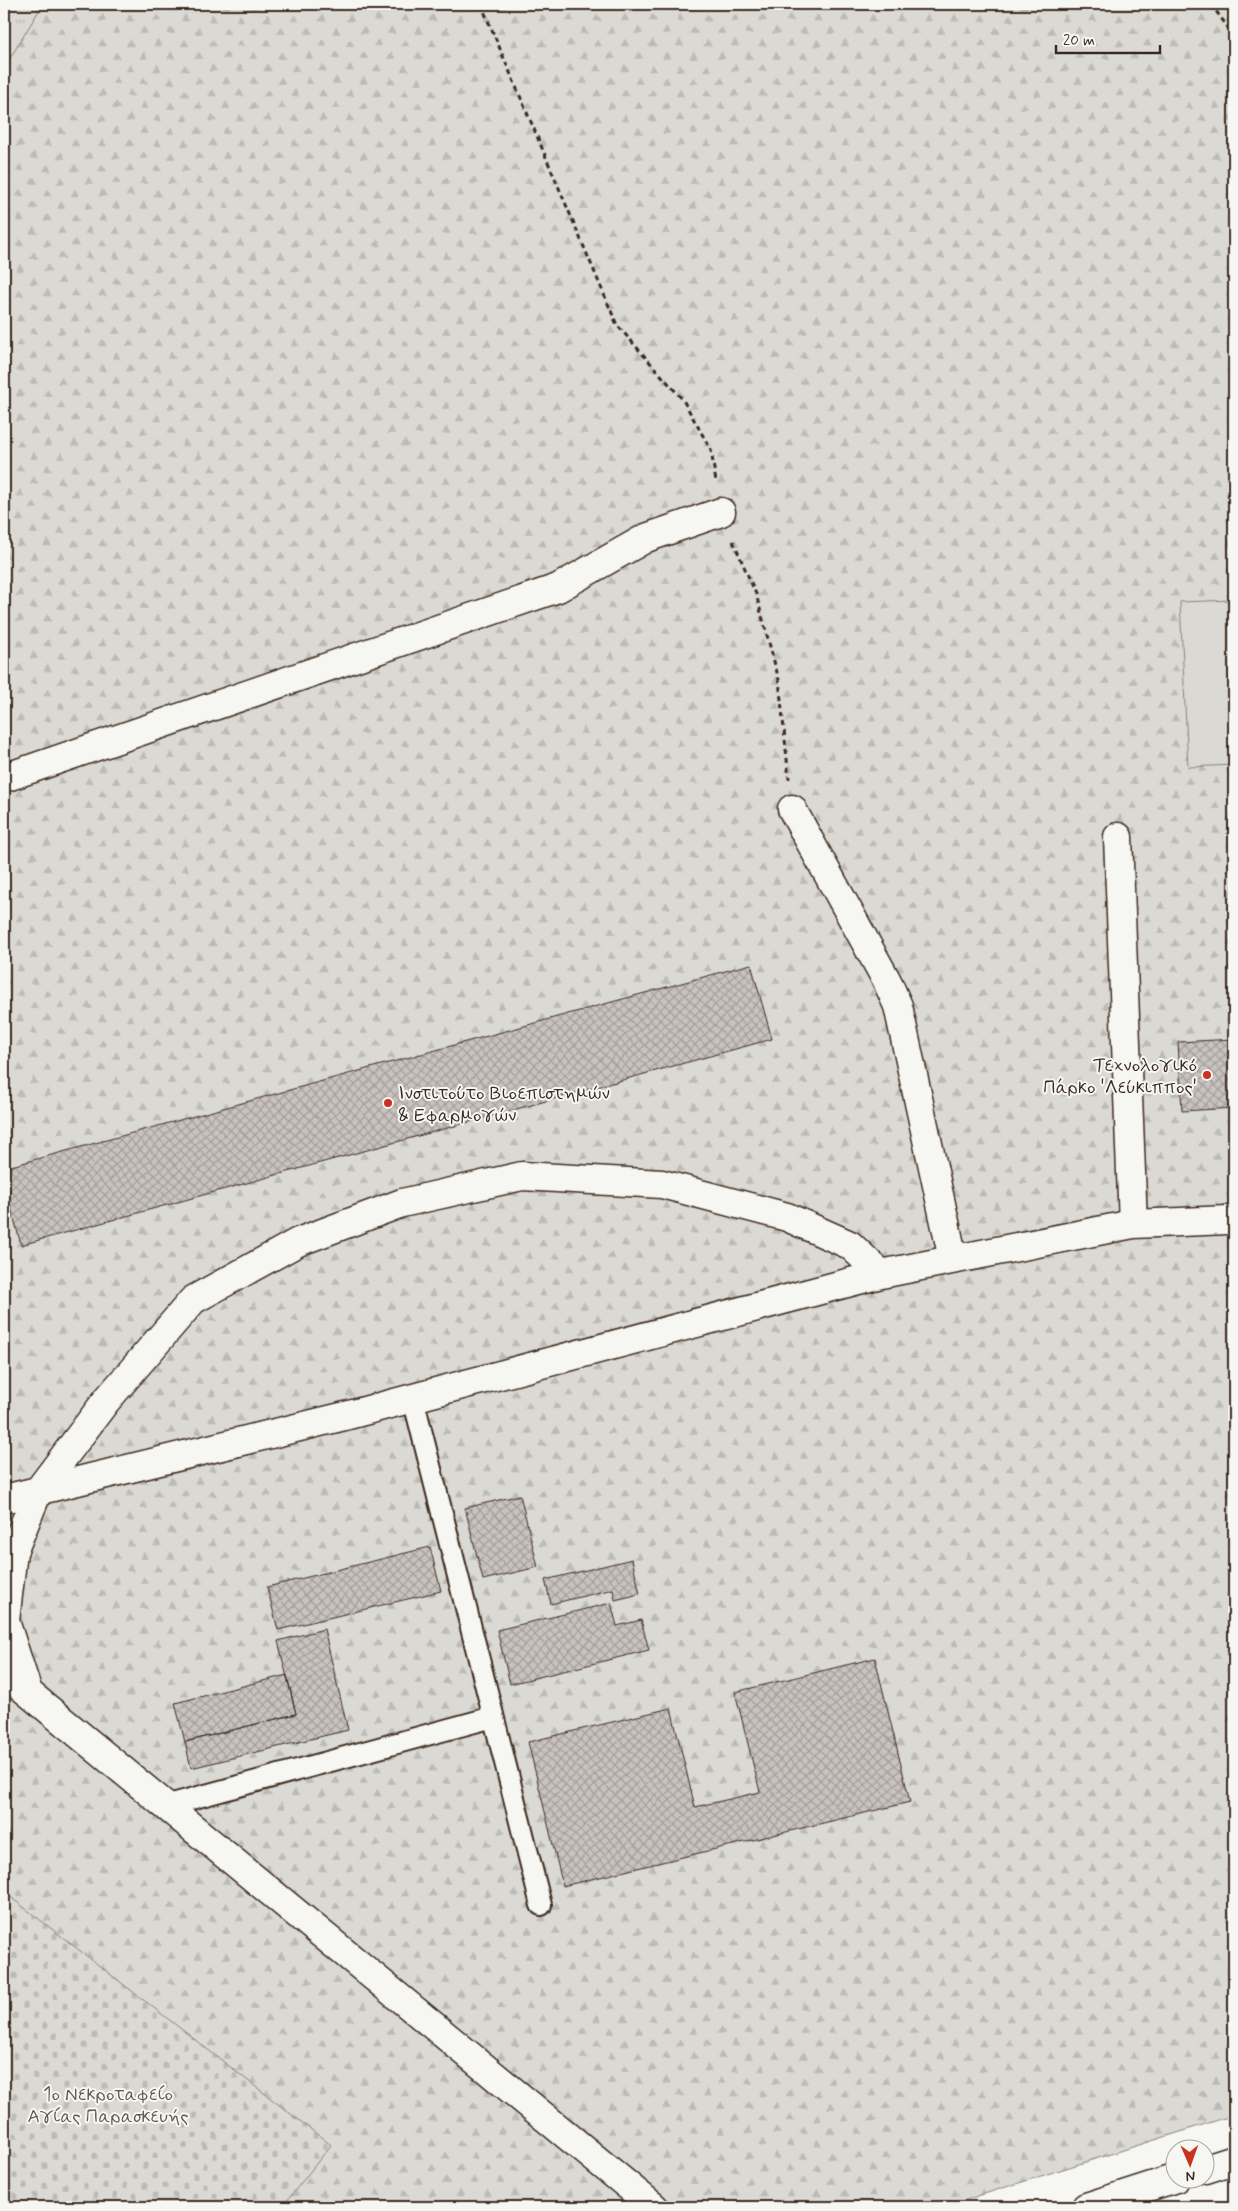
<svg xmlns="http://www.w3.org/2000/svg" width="1238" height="2211" font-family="Mynerve,sans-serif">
<defs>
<pattern id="grass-tufts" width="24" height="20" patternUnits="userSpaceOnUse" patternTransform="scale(1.25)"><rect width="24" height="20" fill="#dad9d3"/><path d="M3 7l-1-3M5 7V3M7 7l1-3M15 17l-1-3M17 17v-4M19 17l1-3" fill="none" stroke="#bcbab5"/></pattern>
<pattern id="forest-firs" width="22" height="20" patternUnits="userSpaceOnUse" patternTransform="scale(1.25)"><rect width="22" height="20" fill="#dad9d3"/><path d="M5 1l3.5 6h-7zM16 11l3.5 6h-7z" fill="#bcbab5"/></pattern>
<pattern id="cemetery-stones" width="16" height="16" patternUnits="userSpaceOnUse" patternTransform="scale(1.25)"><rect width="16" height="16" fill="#dad9d3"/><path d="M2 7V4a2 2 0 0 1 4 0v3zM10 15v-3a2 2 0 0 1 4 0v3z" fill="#bcbab5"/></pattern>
<pattern id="building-cross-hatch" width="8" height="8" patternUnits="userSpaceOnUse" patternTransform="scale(1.25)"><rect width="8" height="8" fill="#c8c3be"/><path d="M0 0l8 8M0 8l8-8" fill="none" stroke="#a49f9a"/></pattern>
</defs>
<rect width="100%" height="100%" fill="#f6f6f2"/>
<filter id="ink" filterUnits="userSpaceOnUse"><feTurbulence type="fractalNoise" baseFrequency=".02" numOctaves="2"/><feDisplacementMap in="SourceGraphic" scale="10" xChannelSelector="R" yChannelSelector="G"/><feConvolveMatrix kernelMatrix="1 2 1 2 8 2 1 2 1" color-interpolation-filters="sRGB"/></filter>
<g filter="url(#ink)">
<path fill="url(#grass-tufts)" stroke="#8a8278" d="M4 4H43L5 68H4Z"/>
<path fill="url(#forest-firs)" stroke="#8a8278" d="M43 4H1234V2115L943 2207H4V68Z"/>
<path fill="url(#cemetery-stones)" stroke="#8a8278" d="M4 1892 331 2145 282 2207H4Z"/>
<path fill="#dad9d3" stroke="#8a8278" d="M1234 600V765L1188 767 1180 602Z"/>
<path fill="url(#building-cross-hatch)" stroke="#3b2a1e" d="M751 964 772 1039 21 1245 4 1181V1168Z
M1234 1039V1108L1182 1111 1178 1042Z
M520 1495 538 1567 483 1580 465 1508Z
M430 1547 441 1591 278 1630 267 1587Z
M632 1559 640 1594 615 1600 613 1589 551 1604 545 1580Z
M611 1603 617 1626 641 1620 649 1650 510 1684 497 1630Z
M324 1629 348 1730 191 1768 185 1742 296 1714 278 1641Z
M875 1658 910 1802 563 1886 528 1742 671 1708 695 1807 760 1792 735 1692Z
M287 1675 296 1714 185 1742 175 1703Z"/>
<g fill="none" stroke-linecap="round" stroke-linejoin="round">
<g stroke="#3b2a1e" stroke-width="24">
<path id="lane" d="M413 1398 541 1905
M165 1806 493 1717"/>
</g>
<g stroke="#3b2a1e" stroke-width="31">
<path id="street" d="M4 778 558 588 646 538 721 512
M792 809 887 981 898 1006 953 1259
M1118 837 1133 1224
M4 1499 345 1416 881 1274 1133 1224 1228 1220
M14 1681 654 2207
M28 1692 5 1621 13 1552 38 1491 106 1401 193 1300 298 1242 402 1203 522 1176 662 1184 787 1217 850 1245 881 1274"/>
</g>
<g stroke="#3b2a1e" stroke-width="31">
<path id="secondary" d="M1206 2169 1234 2160
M1086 2207 1176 2178"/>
</g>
<path stroke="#3b2a1e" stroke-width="3" stroke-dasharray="5 4" stroke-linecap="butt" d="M481 4 617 325 683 400 711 450 716 482
M1211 4 1234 36
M733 541 756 594 779 680 789 779"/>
<use href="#lane" stroke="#f6f6f2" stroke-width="20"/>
<use href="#street" stroke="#f6f6f2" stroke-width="28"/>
<use href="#secondary" stroke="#f6f6f2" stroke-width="28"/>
</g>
</g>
<g fill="#c8321e" stroke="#f6f6f2" stroke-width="2">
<circle cx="1207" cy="1075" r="5"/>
<circle cx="388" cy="1103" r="5"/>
</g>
<g text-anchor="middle" stroke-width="4" stroke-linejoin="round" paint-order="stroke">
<g font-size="19" fill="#3b2a1e" stroke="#f6f6f2" text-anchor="end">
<text x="1197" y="1071">Τεχνολογικό<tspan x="1197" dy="22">Πάρκο 'Λεύκιππος'</tspan></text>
<text x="398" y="1099" text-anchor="start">Ινστιτούτο Βιοεπιστημών<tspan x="398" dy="22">&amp; Εφαρμογών</tspan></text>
</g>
<g font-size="19" fill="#63564b" stroke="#f6f6f2">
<text x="108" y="2100">1ο Νεκροταφείο<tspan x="108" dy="22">Αγίας Παρασκευής</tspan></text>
</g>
</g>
<rect width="1238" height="2211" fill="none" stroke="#f6f6f2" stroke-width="20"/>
<rect x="10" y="10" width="1218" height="2191" fill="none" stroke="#3b2a1e" stroke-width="2" filter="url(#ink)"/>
<g transform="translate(1190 2164) rotate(178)"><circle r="24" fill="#f6f6f2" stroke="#aba49d"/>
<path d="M0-4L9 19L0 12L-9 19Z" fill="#c8321e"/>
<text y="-8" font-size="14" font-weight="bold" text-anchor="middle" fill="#3b2a1e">N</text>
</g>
<path d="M1056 45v8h104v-8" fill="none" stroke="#3b2a1e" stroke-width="2.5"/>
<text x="1063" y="45" font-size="15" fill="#3b2a1e" stroke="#f6f6f2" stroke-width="4" paint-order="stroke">20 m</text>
</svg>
